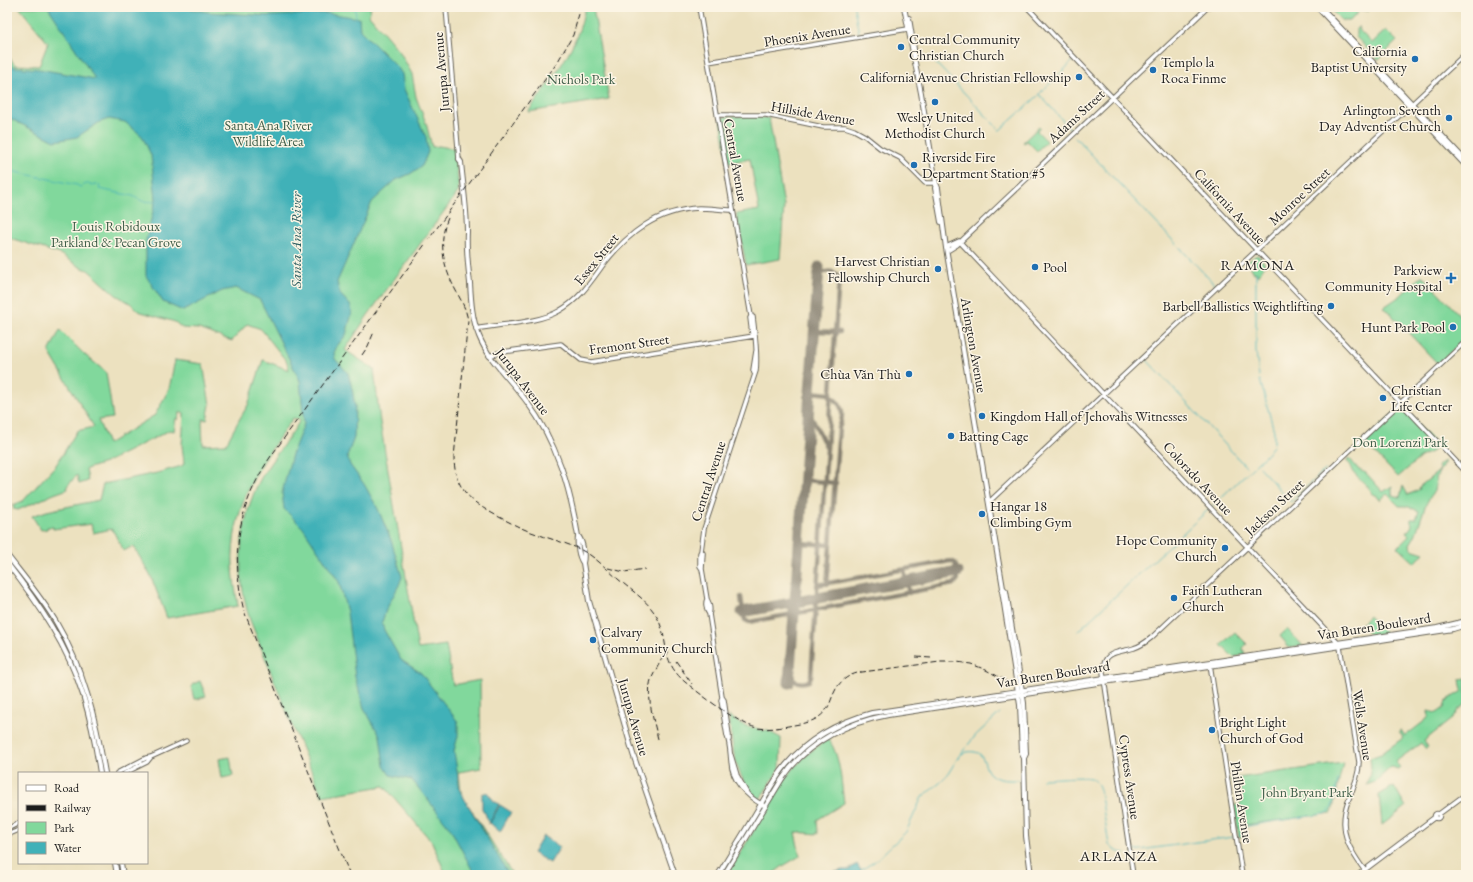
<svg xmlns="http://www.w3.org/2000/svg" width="1473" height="882" font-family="'EB Garamond',serif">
<rect width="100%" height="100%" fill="#fcf5e5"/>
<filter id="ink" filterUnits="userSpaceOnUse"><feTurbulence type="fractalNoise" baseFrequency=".025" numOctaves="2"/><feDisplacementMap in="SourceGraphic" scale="8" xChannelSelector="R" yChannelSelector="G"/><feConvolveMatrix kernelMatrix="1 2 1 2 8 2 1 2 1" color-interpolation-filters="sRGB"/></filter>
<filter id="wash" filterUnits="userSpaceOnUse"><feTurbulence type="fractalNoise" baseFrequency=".012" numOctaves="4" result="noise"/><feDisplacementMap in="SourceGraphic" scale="16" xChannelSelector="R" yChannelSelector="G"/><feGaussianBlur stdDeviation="0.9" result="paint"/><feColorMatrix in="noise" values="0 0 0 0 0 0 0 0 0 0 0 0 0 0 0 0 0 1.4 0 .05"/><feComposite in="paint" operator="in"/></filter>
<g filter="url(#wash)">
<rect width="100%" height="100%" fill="#ece1bf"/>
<path fill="#81d89c" stroke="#4e7a5c" d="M19 7H371L369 15 400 52 412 74 416 97 426 123 432 147 439 146 455 149 459 191 368 315 345 350 374 369 380 422 418 649 446 645 453 685 480 680 481 768 459 772 461 792 463 797 513 875H446L432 842 384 786 322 796 289 718 250 620C235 575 238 521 261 478 272 458 289 440 300 420L293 418C259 466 230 507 233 569 234 582 236 594 238 606L167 618 150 574 133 546 124 551 112 529 93 533 91 524 53 529V527H47V529L41 530 32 516 47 511 99 500 103 484 157 473 182 466 184 463 182 445 184 413H179L178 420 176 418 174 431 170 430 105 463 86 469 88 481 79 484 77 475 67 486 68 489 54 494 18 510 14 509 13 505 23 501 56 465 77 431 94 427 49 352 60 330 85 355 106 372 113 418 98 420 108 444 155 415 169 389 175 360 203 364 210 405 207 420 203 419 202 423 203 445 226 444 239 420 248 405 263 360 289 370 287 362 261 329 247 324 232 341 199 329 182 328 175 322 138 311 130 303 116 295 88 270 80 267 60 254 7 237V54L15 65 39 66 48 43Z
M585 7H593L609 99 528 112C551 80 579 47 585 7Z
M1328 7H1366L1369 11 1360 10 1350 21H1342Z
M1359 26 1360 31 1372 43 1386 30 1397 41 1378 60 1356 37V29Z
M746 116 769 118 784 206 780 259 746 265 736 214 759 210 750 159 728 163 721 120 723 117Z
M1039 127 1040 128 1037 131 1047 141 1037 151 1027 141 1024 143 1023 142Z
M1258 255 1265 264 1259 275H1257V272L1254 273 1248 262 1255 256Z
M1421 276H1423L1466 322V338L1438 364 1384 307 1400 296Z
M1401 407 1438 446 1433 451 1422 456 1398 477 1366 444 1365 441Z
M1349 458 1359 470 1366 473 1383 492 1392 486V495L1400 497 1403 486 1408 495 1420 489 1419 487 1439 471 1438 465 1445 461 1446 462 1443 464 1437 476 1434 491 1426 504 1415 536 1410 544 1411 549 1424 553 1415 563 1398 547 1409 536 1406 531H1408C1415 523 1410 525 1411 519H1416L1419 511 1406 506H1399L1387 494 1380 500 1376 495 1372 494C1369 486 1361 481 1355 474 1351 469 1352 464 1346 461Z
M1369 616 1386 634 1371 636 1360 625Z
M1287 629 1303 646 1290 648 1280 636Z
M1235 632 1247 644 1243 648 1245 655 1233 657 1221 645Z
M1466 678V704L1458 710 1453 718 1424 741 1428 747 1426 749 1421 743 1395 762 1400 767 1398 769 1391 767 1375 782 1367 785 1371 768 1370 758 1381 754 1403 738 1399 731 1401 730 1405 736 1426 720 1429 716 1428 711 1437 713 1444 708 1446 701 1462 691 1460 679Z
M200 681 206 696 198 699H194L191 687 193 684Z
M729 716 741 724 752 728 768 731 781 738 780 768 760 799H758C733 774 733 750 729 716Z
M826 740H829C841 757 841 783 844 803L817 820 818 834 795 832 800 856 783 866 771 875H727L786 777 806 755Z
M230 757 233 776 222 778 219 759Z
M1343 763 1332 813 1245 825 1246 836 1239 838 1234 805H1240L1242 801 1239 780H1233L1231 782 1230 779Z
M1394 786 1406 807 1382 825 1379 795Z"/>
<path fill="#41b1b8" stroke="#2e666a" d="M48 7H182L208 12 271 16 327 13 359 18 360 30 398 68 402 74 404 89 409 100 426 137 428 152 422 166 410 174 396 180 372 202 337 282 340 294 351 306 352 313 346 335 337 346 334 353 335 359 348 373 352 388 355 406 354 438 347 456 350 465 364 484 378 509 391 540 402 577 399 585 386 610 382 622 384 630 401 660 421 673 458 722V736L454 751 460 791 509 875H475L450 828 412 780 390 775 384 766 380 736 364 708 355 677 347 612 339 582 303 528 284 509 282 493 292 454 304 424 300 381 260 300 236 288 222 291 183 311 163 302 146 276V240L156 199 151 155 142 136 125 122 109 119 100 122 77 137 55 141 7 117V59L14 67 39 69 95 79Z
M487 792 494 801 499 804 489 824 485 813 482 809V794Z
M500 805 511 812 500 832 490 823Z
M543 836 560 847 550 863 533 853Z
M857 864 862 872 868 873 869 875H832V873L842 870H849Z"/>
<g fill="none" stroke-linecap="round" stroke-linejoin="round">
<path stroke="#41b1b8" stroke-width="1" d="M355 7 356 18
M854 7 859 34
M923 61 929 56 972 101
M974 103 989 119
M992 122 999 130H1000L1038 96
M1072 131 1039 94 1073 61
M1075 137 1215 285
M7 168 16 172 77 185 80 187C84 186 86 182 91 185L97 184 100 186 99 189 133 196 142 201 155 202
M1256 272V352L1259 376
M1146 359 1246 467
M1260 380 1274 431V443
M1259 467 1291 502 1313 481
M1315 479 1325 470
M1212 506 1267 454 1273 446
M1078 631 1209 509
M960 755C965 752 969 751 975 752 986 754 983 767 990 774 998 781 1010 780 1020 780
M1042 779C1052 779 1086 775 1093 779 1097 782 1099 786 1100 790L1109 845C1114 850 1118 853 1126 853
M1278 821 1324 814 1329 812 1332 807 1338 780
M1239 836 1242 832 1243 827 1277 821
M1133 851 1233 837
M861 870 874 862 906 832 922 797 941 782 946 777 959 756 976 735 1000 713"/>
<path stroke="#847e6e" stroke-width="4.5" d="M814 331 840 332
M810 392 830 394
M808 410 826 447
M804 480 836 483
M799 543 831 545
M904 570 909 593
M827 584 839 428C844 415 844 404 830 396
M741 597 743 611
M743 611 745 620 749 622 954 584 958 579 957 575 952 573 956 566 955 563 951 561 817 585
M790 677C795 682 802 684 809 681L811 676 839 278 838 275C832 270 824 271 818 275"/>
<path stroke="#847e6e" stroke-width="11" d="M742 612 958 572
M789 683 819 267"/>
</g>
</g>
<g filter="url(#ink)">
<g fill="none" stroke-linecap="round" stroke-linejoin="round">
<g stroke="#656155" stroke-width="5.5">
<path id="secondary" d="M446 7 459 159
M699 7 751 316 753 317C755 335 758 353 756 371L704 529 701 551 700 553V566L702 569
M1027 7 1466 472
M708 62 908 29
M717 115H766L823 127H845L854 130 865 136 880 148 900 158 925 183H936
M959 241 1338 643 1340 647 1359 762C1359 776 1353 788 1348 801 1337 832 1350 851 1368 875
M946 248 949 250 957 245 1208 7
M946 248 948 246 959 241
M751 316 750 318 752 334 754 336
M476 329C500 324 539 323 559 311 579 300 590 283 603 265 628 233 657 210 699 208 711 208 722 210 733 210
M489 356 502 352 561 344 581 360 591 362 754 336
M754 373 753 370 756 351
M989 502 1466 53
M701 551 703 553 702 569 707 599C709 602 711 610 709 614L722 697 724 700 729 735V740
M707 599C705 603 706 610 709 614
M1210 664 1242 875
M722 697 721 700 727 736C730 744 730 752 731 761 732 781 746 796 763 805
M731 755 737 775 747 793
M117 773 146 758 151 757 186 741
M125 773 147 762 151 757
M1434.5 816a2.5 2.5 0 1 1 5 0a2.5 2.5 0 1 1-5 0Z
M1439 814 1466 794
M7 829 19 823
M7 835 19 830
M1133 875 1103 672C1103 650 1119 653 1134 648 1141 646 1146 642 1151 638L1466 341
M1358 875 1435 817"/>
</g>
<g stroke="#656155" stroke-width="6">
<path id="primary" d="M904 7 921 93 936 183 938 188 946 248 1003 588 1002 591 1020 705 1022 754 1024 758
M1317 7 1466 166
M1321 7 1466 161
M909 18 914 49V55
M459 159 461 162C463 185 467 209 467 232 466 248 468 266 470 283 471 301 472 319 479 336 489 361 511 380 527 402 557 442 570 488 578 536 577 544 578 556 583 563L589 601 633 754 675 875
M936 184 935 188 941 222
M579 537C583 543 585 555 583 563
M7 555C24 577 42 598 56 622 84 669 96 720 105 773
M7 563C39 604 67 645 83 695 91 721 96 747 100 773
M1003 588 1006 591 1024 703 1026 754 1024 758 1026 836 1031 875
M115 863 117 875
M121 863 123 875
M718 875C731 853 745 831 758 809 767 794 775 778 786 765 808 739 839 722 872 713L1437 628 1466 621
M724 875 782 779C807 742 846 723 888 715L1453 629 1466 625"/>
</g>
<use href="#secondary" stroke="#fff" stroke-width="3.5"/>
<use href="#primary" stroke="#fff" stroke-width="4"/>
<path stroke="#1c1c1c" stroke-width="1" stroke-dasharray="6 3" stroke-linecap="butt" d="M448 218C438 240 443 266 454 287 460 299 466 307 468 321L454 457C454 491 474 504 501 518 513 524 524 530 537 534 555 541 573 544 590 555 600 562 609 571 618 579 632 591 650 602 658 619 670 644 660 660 685 682 702 695 736 723 757 728 769 730 782 727 794 725 806 723 818 721 826 710 830 705 831 699 834 693 839 681 849 674 862 672L940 662H957L971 664 984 669 1007 681 1014 686
M362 355 368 346 374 332
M608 568 624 572 645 569
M916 657 931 658
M676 661 692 684
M658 739C654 722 646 696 651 680 655 669 663 661 664 649
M350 875 244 611C230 554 238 505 271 456L557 63 573 35 581 7"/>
</g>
</g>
<g fill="#1f6fb2" stroke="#fcf5e5" stroke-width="1.5">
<circle cx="901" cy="47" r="4"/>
<circle cx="1415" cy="59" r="4"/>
<circle cx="1153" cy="70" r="4"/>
<circle cx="1079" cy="77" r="4"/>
<circle cx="935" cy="102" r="4"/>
<circle cx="1449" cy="118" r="4"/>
<circle cx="914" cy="165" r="4"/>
<circle cx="1035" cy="267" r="4"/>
<circle cx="938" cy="269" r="4"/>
<path d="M1449 272h4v4h4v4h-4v4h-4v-4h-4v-4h4z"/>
<circle cx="1331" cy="306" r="4"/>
<circle cx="1453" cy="327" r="4"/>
<circle cx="909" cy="374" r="4"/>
<circle cx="1383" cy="398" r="4"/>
<circle cx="982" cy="416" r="4"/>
<circle cx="951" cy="436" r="4"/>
<circle cx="982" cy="514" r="4"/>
<circle cx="1225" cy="548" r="4"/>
<circle cx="1174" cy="598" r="4"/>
<circle cx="593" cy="640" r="4"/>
<circle cx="1212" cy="730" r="4"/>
</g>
<g text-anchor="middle" stroke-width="3" stroke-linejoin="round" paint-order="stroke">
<g font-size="14" fill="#1c1c1c" stroke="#fcf5e5">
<text transform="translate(807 35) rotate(-9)" y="5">Phoenix Avenue</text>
<text transform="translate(441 72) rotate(-95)" y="5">Jurupa Avenue</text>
<text transform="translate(813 113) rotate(10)" y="5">Hillside Avenue</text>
<text transform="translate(1076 116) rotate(-43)" y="5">Adams Street</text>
<text transform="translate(736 160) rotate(80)" y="5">Central Avenue</text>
<text transform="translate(1299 196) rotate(-43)" y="5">Monroe Street</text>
<text transform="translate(1230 206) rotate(47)" y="5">California Avenue</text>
<text transform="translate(596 259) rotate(-51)" y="5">Essex Street</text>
<text transform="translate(629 344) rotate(-8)" y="5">Fremont Street</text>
<text transform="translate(974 345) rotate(80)" y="5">Arlington Avenue</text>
<text transform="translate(523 381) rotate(53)" y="5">Jurupa Avenue</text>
<text transform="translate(1198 478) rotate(47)" y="5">Colorado Avenue</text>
<text transform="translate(708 481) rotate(-72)" y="5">Central Avenue</text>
<text transform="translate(1274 507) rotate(-43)" y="5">Jackson Street</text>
<text transform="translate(1374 626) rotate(-9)" y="5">Van Buren Boulevard</text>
<text transform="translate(1053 674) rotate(-9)" y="5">Van Buren Boulevard</text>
<text transform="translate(634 717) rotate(74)" y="5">Jurupa Avenue</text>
<text transform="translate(1363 725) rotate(81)" y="5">Wells Avenue</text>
<text transform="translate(1130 777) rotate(82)" y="5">Cypress Avenue</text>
<text transform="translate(1242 802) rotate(81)" y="5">Philbin Avenue</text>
</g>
<g font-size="14" fill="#1c1c1c" stroke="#fcf5e5" text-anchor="start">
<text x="909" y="44">Central Community<tspan x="909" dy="16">Christian Church</tspan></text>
<text x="1407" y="56" text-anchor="end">California<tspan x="1407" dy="16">Baptist University</tspan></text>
<text x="1161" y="67">Templo la<tspan x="1161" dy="16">Roca Finme</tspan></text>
<text x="1071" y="82" text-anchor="end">California Avenue Christian Fellowship</text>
<text x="1441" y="115" text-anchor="end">Arlington Seventh<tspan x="1441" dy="16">Day Adventist Church</tspan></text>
<text x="935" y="122" text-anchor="middle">Wesley United<tspan x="935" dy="16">Methodist Church</tspan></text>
<text x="922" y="162">Riverside Fire<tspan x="922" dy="16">Department Station #5</tspan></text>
<text x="930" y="266" text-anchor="end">Harvest Christian<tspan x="930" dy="16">Fellowship Church</tspan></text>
<text x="1043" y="272">Pool</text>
<text x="1442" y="275" text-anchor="end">Parkview<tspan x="1442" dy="16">Community Hospital</tspan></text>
<text x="1323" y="311" text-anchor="end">Barbell Ballistics Weightlifting</text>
<text x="1445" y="332" text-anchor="end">Hunt Park Pool</text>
<text x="901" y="379" text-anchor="end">Chùa Văn Thù</text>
<text x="1391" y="395">Christian<tspan x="1391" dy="16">Life Center</tspan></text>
<text x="990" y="421">Kingdom Hall of Jehovahs Witnesses</text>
<text x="959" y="441">Batting Cage</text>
<text x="990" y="511">Hangar 18<tspan x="990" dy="16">Climbing Gym</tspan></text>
<text x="1217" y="545" text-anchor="end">Hope Community<tspan x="1217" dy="16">Church</tspan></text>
<text x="1182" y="595">Faith Lutheran<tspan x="1182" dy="16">Church</tspan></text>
<text x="601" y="637">Calvary<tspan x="601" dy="16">Community Church</tspan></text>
<text x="1220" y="727">Bright Light<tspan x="1220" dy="16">Church of God</tspan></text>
</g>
<g font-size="14" fill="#3f5e49" stroke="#fcf5e5">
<text x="581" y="84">Nichols Park</text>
<text x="268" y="130">Santa Ana River<tspan x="268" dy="16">Wildlife Area</tspan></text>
<text x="116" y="231">Louis Robidoux<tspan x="116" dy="16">Parkland &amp; Pecan Grove</tspan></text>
<text x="1400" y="447">Don Lorenzi Park</text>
<text x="1307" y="797">John Bryant Park</text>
</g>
<g font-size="15" font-style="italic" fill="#2d5f62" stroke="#fcf5e5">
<text transform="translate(296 240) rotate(-90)" y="5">Santa Ana River</text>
</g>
<g font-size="15" letter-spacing="1" fill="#1c1c1c" stroke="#fcf5e5">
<text x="1258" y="270">RAMONA</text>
<text x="1119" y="861">ARLANZA</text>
</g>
</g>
<rect width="1473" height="882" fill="none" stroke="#fcf5e5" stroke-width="24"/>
<rect x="18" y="772" width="130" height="92" fill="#fcf5e5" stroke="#a29e95"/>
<rect x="26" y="785" width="20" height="6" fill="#ffffff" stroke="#a29e95"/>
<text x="54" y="792" font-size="12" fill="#1c1c1c">Road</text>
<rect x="26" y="805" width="20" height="6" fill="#1c1c1c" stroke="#a29e95"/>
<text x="54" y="812" font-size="12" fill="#1c1c1c">Railway</text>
<rect x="26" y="822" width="20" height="12" fill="#81d89c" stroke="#a29e95"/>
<text x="54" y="832" font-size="12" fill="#1c1c1c">Park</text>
<rect x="26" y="842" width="20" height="12" fill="#41b1b8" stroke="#a29e95"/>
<text x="54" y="852" font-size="12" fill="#1c1c1c">Water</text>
</svg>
